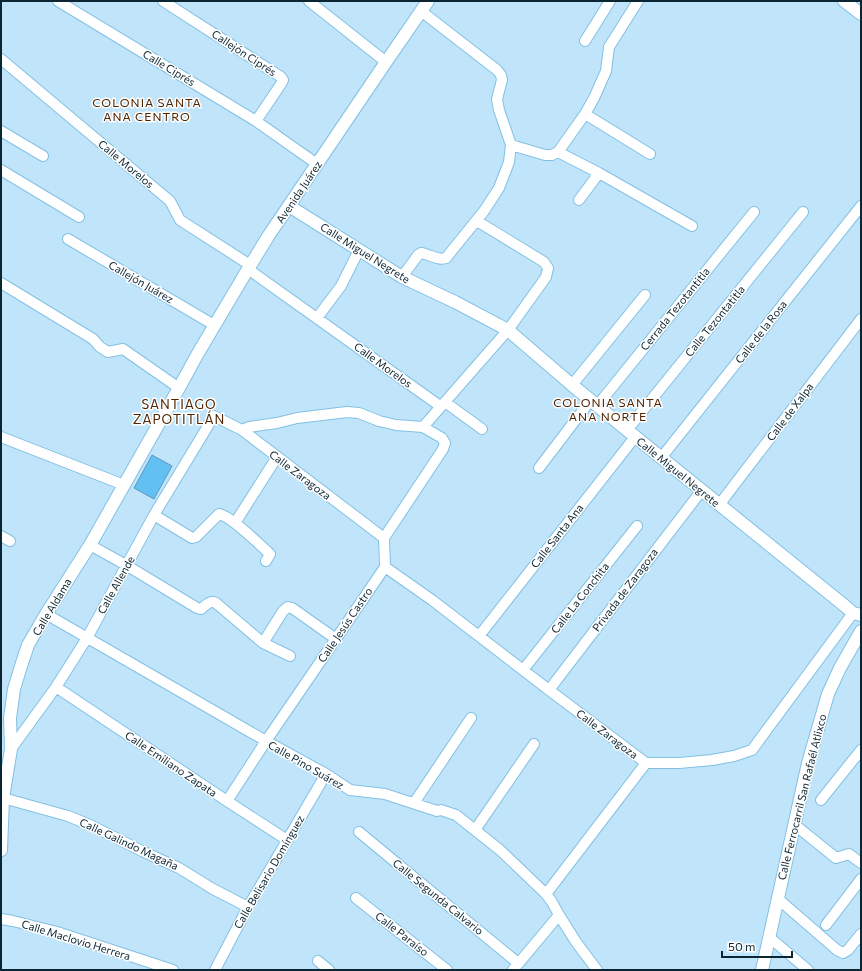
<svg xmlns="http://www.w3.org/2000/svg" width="862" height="971" font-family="Commissioner,sans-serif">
<rect width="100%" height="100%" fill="#c0e5fb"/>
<path fill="#62c0f2" stroke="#5b98ba" d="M152 455 172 466 154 499 134 488Z"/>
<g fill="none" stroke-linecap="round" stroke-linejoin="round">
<g stroke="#82c0e3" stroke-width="12">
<path id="minor" d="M58 1 256 121 317 164
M163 1 281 77 283 80 281 84 256 121
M309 1 386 62
M585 41 610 1
M1 59 170 201 180 220 250 265
M585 114 650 154
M1 131 43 156
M511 145 545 155H552L558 152 585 114 594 98 606 71 609 47 638 1
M558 152 599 173 692 226
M1 170 79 217
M579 200 599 173
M68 239 214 325
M248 269 440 406
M402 277 418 255 421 253C429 254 438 261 446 258L484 211 499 188 509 162 511 145 499 110 497 99 502 80 501 75 497 70 421 11
M1 283 93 339 100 347 108 352 123 349 179 388
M317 318 341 286 359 250
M572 385 645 295
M445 402 482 429
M597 406 754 212
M423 427 508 330 546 277 548 268 544 262 477 221
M627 430 803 212
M1 437 124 485
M661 458 861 206
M539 468 590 401
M719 505 861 319
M154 515 192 538 196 537 219 514C231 516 259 544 270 554L266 561
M235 523 277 457
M1 536 10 541
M90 545 126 565 197 608 201 609C206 605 210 600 216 603L263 643 283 611 288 607 292 608 336 639
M385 567 432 600 549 690 646 763H679L712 760 734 756 752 750 853 613
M46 614 266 741 326 774 350 790 385 794 437 811 441 810 456 815 500 850 546 894 552 902 559 915 576 942 597 970
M479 636 635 437
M263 643 290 656
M523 670 637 526
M56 687 227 801 287 840
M549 690 702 490
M11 749 56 687 87 638 154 515 214 416 242 430 384 538
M3 798 68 816 90 825 144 852 179 868 213 889 248 907
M821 800 861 750
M227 801 266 741 385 567 384 538 443 449 445 443 442 438 423 427 396 425 379 421 359 413 347 412 297 418 277 423 249 427 242 430
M414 803 471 718
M795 825 836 858 849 854 861 863
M475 830 534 744
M359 832 518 963
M546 894 646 763
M356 898 447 970
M777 898 837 950 843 953 848 950 861 934
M1 919 13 921 57 932 173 970
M826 925 861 879
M769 937 808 970
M318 961 329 970
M215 970 248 907 326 774
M513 970 559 915"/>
</g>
<g stroke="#82c0e3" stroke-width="14">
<path id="tertiary" d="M844 1 861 14
M289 206 402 277 455 302 508 330 572 385 627 430 845 606 853 613 861 615
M1 850 3 798 11 749 10 718 14 689 22 663 28 645 46 614 90 545 179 388 197 355 248 269 269 235 386 62 428 1
M762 970 808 763 828 694 840 668 861 631"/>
</g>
<use href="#minor" stroke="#fff" stroke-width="10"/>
<use href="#tertiary" stroke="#fff" stroke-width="12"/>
</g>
<g text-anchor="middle" stroke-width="3" stroke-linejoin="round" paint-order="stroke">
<g font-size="11" fill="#0b2532" stroke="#fff">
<text transform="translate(244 53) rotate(33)" y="4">Callejón Ciprés</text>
<text transform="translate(169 68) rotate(31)" y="4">Calle Ciprés</text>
<text transform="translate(126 164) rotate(40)" y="4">Calle Morelos</text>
<text transform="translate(299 192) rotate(-56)" y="4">Avenida Juárez</text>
<text transform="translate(365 253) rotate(32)" y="4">Calle Miguel Negrete</text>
<text transform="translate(141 282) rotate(30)" y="4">Callejón Juárez</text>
<text transform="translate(675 309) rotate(-51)" y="4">Cerrada Tezotantitla</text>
<text transform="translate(715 321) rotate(-51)" y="4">Calle Tezontatitla</text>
<text transform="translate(761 332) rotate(-52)" y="4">Calle de la Rosa</text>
<text transform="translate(383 365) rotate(36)" y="4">Calle Morelos</text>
<text transform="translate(790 412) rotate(-53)" y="4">Calle de Xalpa</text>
<text transform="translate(678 472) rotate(39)" y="4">Calle Miguel Negrete</text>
<text transform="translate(300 475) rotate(37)" y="4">Calle Zaragoza</text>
<text transform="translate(557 536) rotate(-52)" y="4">Calle Santa Ana</text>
<text transform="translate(116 585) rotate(-61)" y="4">Calle Allende</text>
<text transform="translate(625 590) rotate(-53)" y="4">Privada de Zaragoza</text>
<text transform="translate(580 598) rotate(-52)" y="4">Calle La Conchita</text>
<text transform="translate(52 607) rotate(-59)" y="4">Calle Aldama</text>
<text transform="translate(345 625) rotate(-56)" y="4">Calle Jesús Castro</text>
<text transform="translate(607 734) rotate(37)" y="4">Calle Zaragoza</text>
<text transform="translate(171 764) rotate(34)" y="4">Calle Emiliano Zapata</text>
<text transform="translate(306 765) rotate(30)" y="4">Calle Pino Suárez</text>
<text transform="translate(802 797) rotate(-76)" y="4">Calle Ferrocarril San Rafaél Atlixco</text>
<text transform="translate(129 844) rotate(25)" y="4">Calle Galindo Magaña</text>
<text transform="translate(269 872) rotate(-60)" y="4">Calle Belisario Domínguez</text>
<text transform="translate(438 897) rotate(39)" y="4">Calle Segunda Calvario</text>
<text transform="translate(402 934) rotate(38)" y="4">Calle Paraíso</text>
<text transform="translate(76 940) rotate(17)" y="4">Calle Maclovio Herrera</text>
</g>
<g font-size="12" letter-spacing="1" fill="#512500" stroke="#fff">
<text x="147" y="107">COLONIA SANTA<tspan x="147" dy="14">ANA CENTRO</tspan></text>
<text x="608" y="407">COLONIA SANTA<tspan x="608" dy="14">ANA NORTE</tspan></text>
</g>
<g font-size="13" letter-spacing="1" fill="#512500" stroke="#fff">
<text x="179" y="409">SANTIAGO<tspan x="179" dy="15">ZAPOTITLÁN</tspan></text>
</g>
</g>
<rect width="862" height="971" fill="none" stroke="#0b2532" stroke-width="4"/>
<path d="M722 951v6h70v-6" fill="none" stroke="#0b2532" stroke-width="2"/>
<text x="728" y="951" font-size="12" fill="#0b2532" stroke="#ffffff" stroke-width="3" paint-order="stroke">50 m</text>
</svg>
